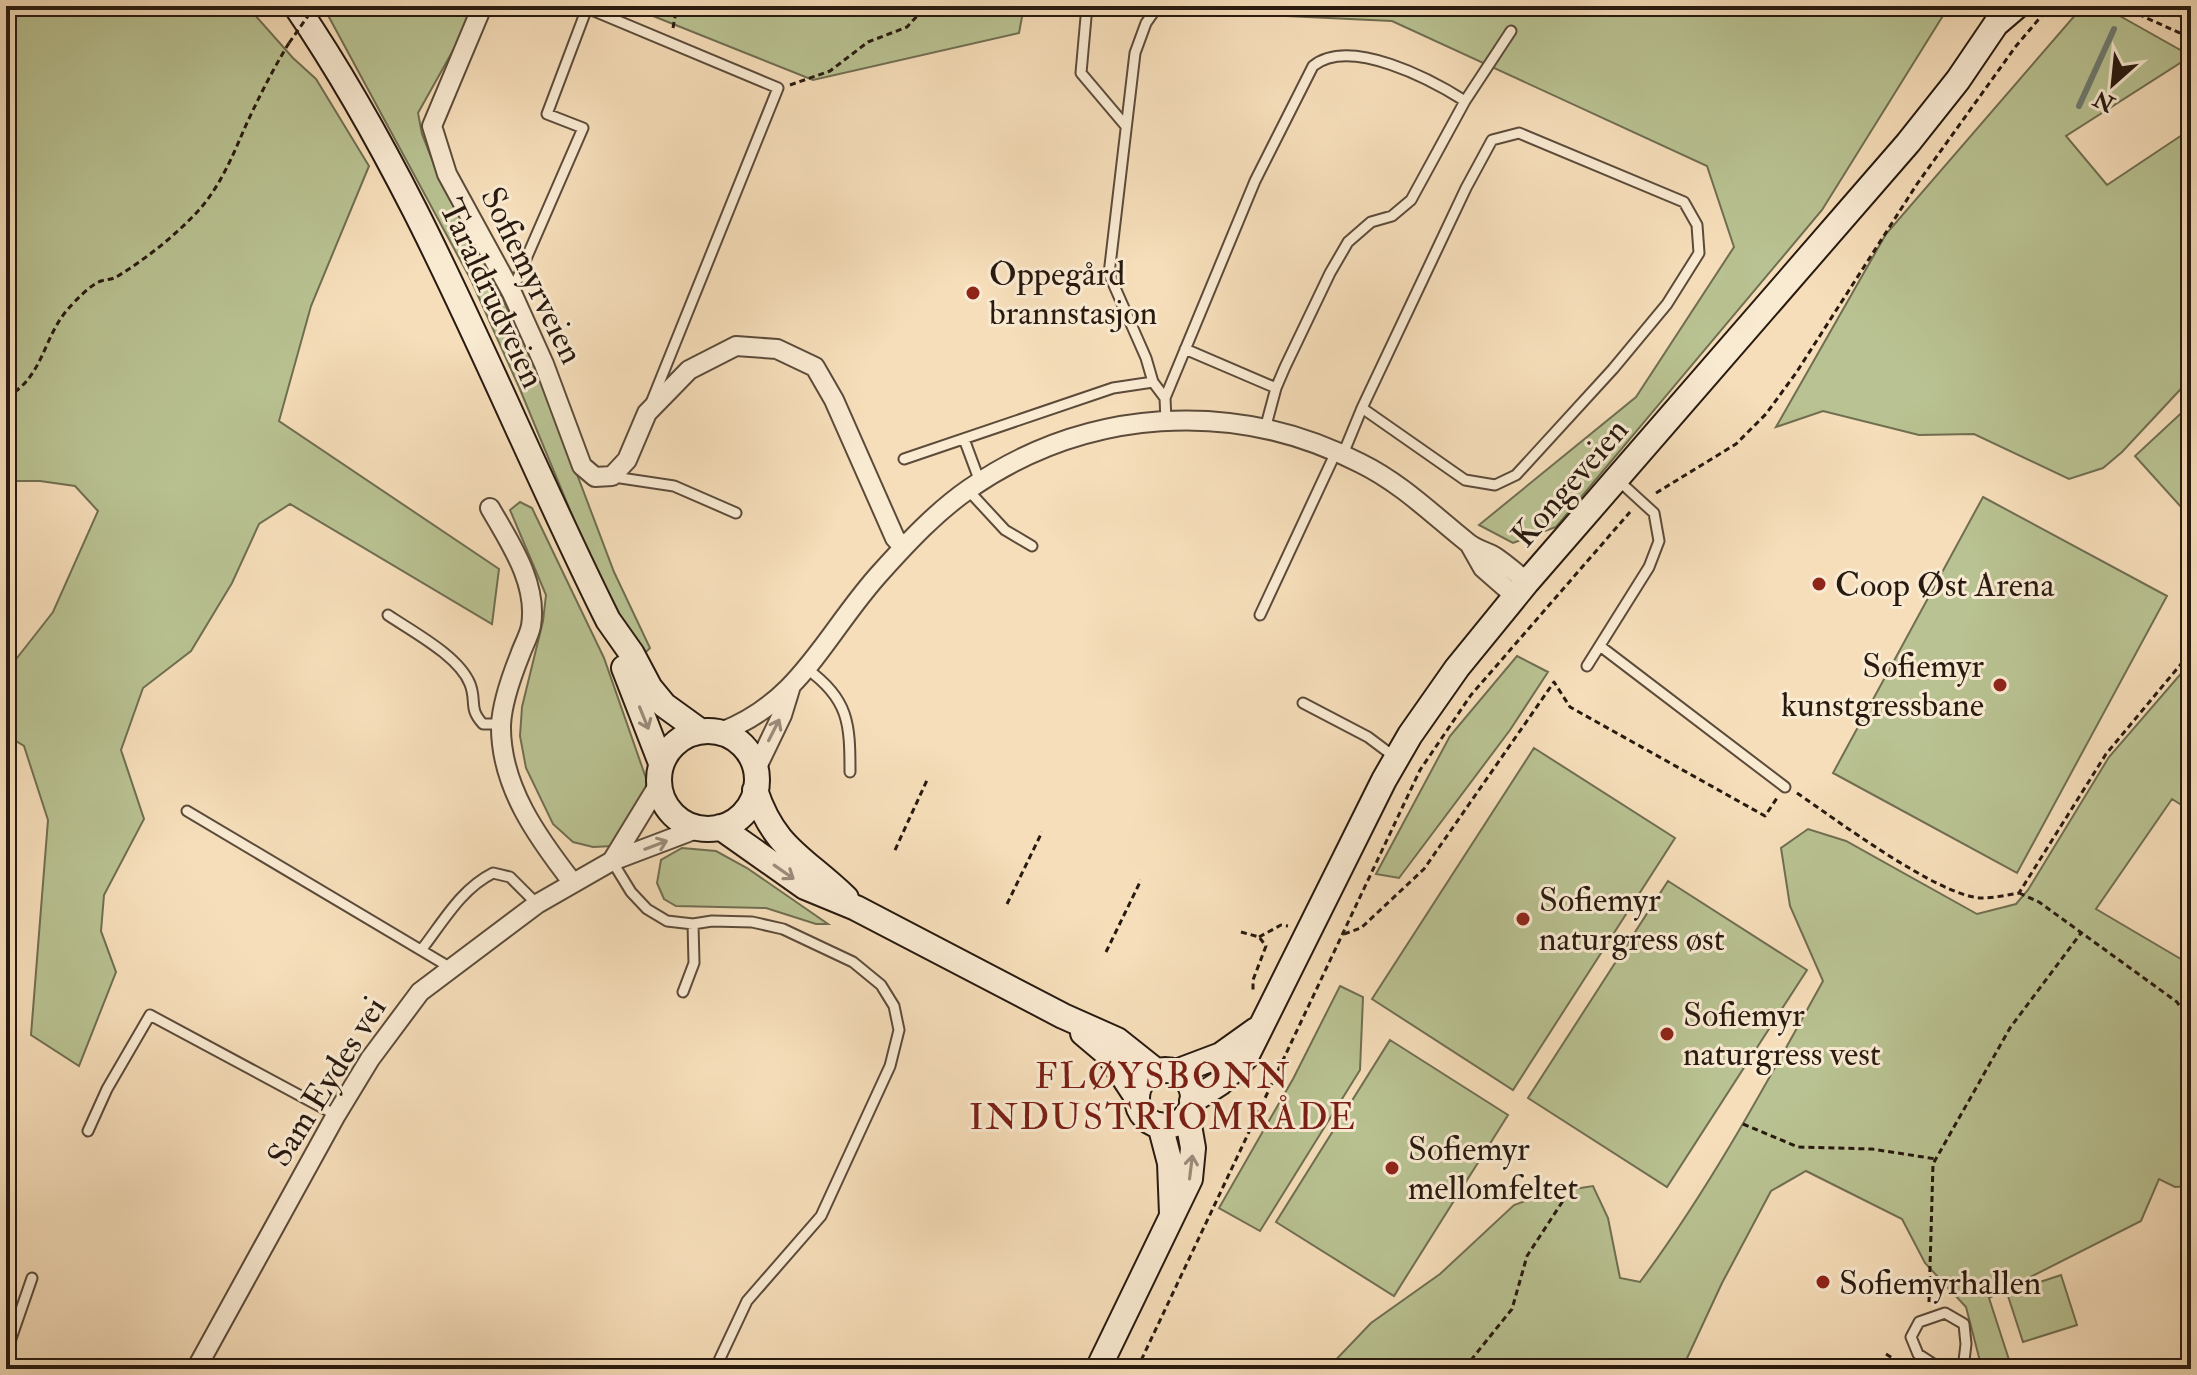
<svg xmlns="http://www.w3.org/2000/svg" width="2197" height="1375" font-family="'IM FELL Double Pica',serif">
<rect width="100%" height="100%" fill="#f6deba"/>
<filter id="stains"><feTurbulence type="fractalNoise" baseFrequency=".0025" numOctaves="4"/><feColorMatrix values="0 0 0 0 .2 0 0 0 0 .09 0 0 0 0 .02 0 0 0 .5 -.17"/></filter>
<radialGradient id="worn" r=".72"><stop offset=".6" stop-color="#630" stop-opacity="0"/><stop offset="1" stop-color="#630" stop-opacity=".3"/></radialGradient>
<path fill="#b9c292" stroke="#706e51" stroke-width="2" d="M6 6H247L293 58 316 79 369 166 311 306 279 421 499 569 492 624 290 504 259 524 232 583 191 651 143 688 121 750 144 819 104 895 101 931 116 972 79 1066 31 1035 48 820 24 746 6 735V672L53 612 98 511 75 486 40 481H6Z
M323 6H478L418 113 422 134 442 185 485 263 539 374 614 572 650 648 643 655 601 585 519 387 471 280Z
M628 6H1024L1019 33 813 80Z
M1245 6H1949L1822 210 1556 527 1513 543 1479 525 1636 397 1734 247 1707 166 1392 21 1244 14Z
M2083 6H2102L2191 56 2066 136 2107 185 2191 129V378L2122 452 2103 468 2069 479 1974 434 1919 435 1823 411 1776 427 1886 234Z
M2191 404V518L2135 456Z
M1983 497 2167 596 2017 873 1833 773Z
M520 502 532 508 604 658 647 781 643 813 613 846 593 847 573 842 553 824 526 768 520 736 522 707 543 621 546 595 510 510Z
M1517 656 1548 672 1510 730 1399 878 1376 874 1450 736Z
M2191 662V811L2172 799 2096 909 2191 965V1186L2175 1187 2159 1179 2141 1221 1989 1298 2012 1369H1982L1966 1307 1925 1263 1902 1219 1806 1171 1771 1191 1722 1283 1682 1369H1327L1371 1323 1440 1274 1514 1205 1548 1193 1593 1186 1608 1218 1620 1278 1640 1282C1710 1188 1766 1084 1823 981L1790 906 1781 848 1808 829 1846 841 1977 914 2016 904 2028 890 2109 757Z
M1534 748 1675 838 1513 1090 1372 999Z
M682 848 716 851 747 868 828 924H816L766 908 676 906 664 899 657 883 661 860Z
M1668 881 1807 970 1667 1187 1528 1098Z
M1340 986 1363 997 1360 1070 1260 1231 1219 1208 1293 1079Z
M1390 1040 1508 1115 1394 1296 1276 1222Z
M2061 1275 2077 1325 2023 1342 2007 1293Z"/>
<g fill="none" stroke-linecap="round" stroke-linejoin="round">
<path stroke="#6e7b72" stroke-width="6" d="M2079 106 2114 29"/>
<g stroke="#5c4b3a" stroke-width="13">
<path id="service" d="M1087 6 1081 73 1125 125
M1158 6 1146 23 1135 53 1109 274 1146 358 1153 382 1165 398 1166 420
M512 291 583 128 547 114 587 8 778 88 651 403
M1185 349 1276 388
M1165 398 1255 181 1313 66C1350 36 1432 80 1465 101
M1265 429 1276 388 1285 367 1330 273 1348 242 1371 222 1392 216 1411 200 1465 101 1511 31
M964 439 980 482
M1343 454 1362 408 1465 480 1495 485 1516 475 1613 369 1667 304 1699 253 1697 225 1684 202 1519 133 1492 140 1466 188 1362 408
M904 459 1113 388 1153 382
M614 477 674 486 736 513
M968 490 1005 530 1032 546
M388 615C413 632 459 656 470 684 477 702 468 708 483 724H501
M1260 615 1336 452
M1600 646 1785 787
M1587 666 1649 567 1659 541 1654 513 1619 481
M807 669C849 699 850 724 850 772
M1303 703 1368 737 1396 758
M187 811 451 968
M612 861 631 892 647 909 667 921 693 924 712 921 752 922 783 929 853 962 881 985 894 1006 899 1030 890 1066 821 1216 747 1301 715 1369
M422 949C443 922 461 889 493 873L510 877 537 904
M683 992 694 963 693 924
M88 1131 107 1089 150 1015 336 1115
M6 1353 32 1278
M1941 1369 1918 1354 1911 1337 1919 1322 1945 1313 1964 1324 1966 1344 1963 1369"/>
</g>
<g stroke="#5c4b3a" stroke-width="22">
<path id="minor" d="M2181 6 2191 11
M479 14 432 126 447 174 512 293 544 364 582 466 595 477 612 476 627 460 647 413 689 370 736 346 777 349 815 367 834 400 895 538 903 547
M490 508C510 543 538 583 531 626 529 636 523 646 520 655 512 675 502 703 501 725 500 786 538 838 573 883
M1470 545 1483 568 1515 596
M721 732C801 702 827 631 881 572 908 542 936 512 969 489 1086 408 1233 398 1360 463 1401 483 1432 514 1467 542 1475 549 1485 551 1494 556 1505 563 1516 573 1527 582
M756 769 782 715 790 689
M612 861 659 784
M196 1369 336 1115 370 1059 420 992 537 904 612 861 699 828"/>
</g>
<g stroke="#281a10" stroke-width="28">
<path id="secondary" d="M296 6C426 197 505 414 608 620L632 654 650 688 664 705 700 731
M624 668 661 763
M659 780a49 49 0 1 1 98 0a49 49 0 1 1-98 0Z
M755 790C774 849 805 858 846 898
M720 827 805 887 856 908 1063 1016 1117 1040 1156 1071
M1083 1033 1109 1055 1136 1096
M1137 1098a28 28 0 1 1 56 0a28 28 0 1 1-56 0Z
M1176 1072 1221 1055 1256 1030
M1192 1101 1220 1083 1246 1057 1384 780 1410 735 1457 668 1527 582 1908 143 1958 80 1996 24 2017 6
M1160 1125 1170 1163 1172 1214
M1098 1369 1190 1179 1193 1148 1187 1114"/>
</g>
<path stroke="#281a10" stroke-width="3" stroke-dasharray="6 4" stroke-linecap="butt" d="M1964 6 1971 12
M2120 6 2191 38
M673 28 677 6
M790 85 830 71 868 42 907 27 918 15 921 6
M6 397C43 379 43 337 68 309 76 300 90 285 101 281 107 279 112 280 118 276 147 258 176 235 199 210 221 185 233 155 246 125 259 97 273 69 289 43
M1656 493 1736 444 1766 414 1796 373 1917 184 2016 46 2050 6
M1797 793C1835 819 1938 896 1981 898 1993 898 2007 895 2019 893L2106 754 2191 652
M895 850 928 778
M2019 893 2039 902 2177 1002 2191 1024
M1007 904 1042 832
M1241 932 1259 937 1266 946 1253 980V992
M1344 934 1361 928 1424 869 1554 682 1570 707 1765 816 1777 798
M1259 937 1281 925 1288 926
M1106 952 1141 880
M1743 1124 1798 1147 1872 1149 1936 1159
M1929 1302 1933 1164 2010 1028 2081 933
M1886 1354 1894 1359 1889 1369
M1137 1369 1420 770 1471 695 1630 512
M1467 1369V1365L1512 1309 1527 1256 1570 1190"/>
<use href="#service" stroke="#f9ead2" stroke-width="9"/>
<use href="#minor" stroke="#f9ead2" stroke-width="18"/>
<use href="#secondary" stroke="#f9ead2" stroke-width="24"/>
<path stroke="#281a10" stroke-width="3" stroke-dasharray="6 4" stroke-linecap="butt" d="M289 43 315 6"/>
</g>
<defs><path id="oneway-shaft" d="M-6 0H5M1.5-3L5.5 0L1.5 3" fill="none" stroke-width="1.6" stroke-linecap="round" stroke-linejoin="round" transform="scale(2)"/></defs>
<g stroke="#9b8c7b">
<use href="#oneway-shaft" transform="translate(644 718) rotate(68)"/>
<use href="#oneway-shaft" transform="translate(774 730) rotate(-63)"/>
<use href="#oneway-shaft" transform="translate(656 845) rotate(-21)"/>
<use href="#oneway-shaft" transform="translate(784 872) rotate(35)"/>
<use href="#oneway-shaft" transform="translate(1191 1167) rotate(-83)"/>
</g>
<g fill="#8f2418" stroke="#f9ead2" stroke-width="3">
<circle cx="973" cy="293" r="8"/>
<circle cx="1819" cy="584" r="8"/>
<circle cx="2000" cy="685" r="8"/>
<circle cx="1523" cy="919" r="8"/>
<circle cx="1667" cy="1034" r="8"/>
<circle cx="1392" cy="1168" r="8"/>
<circle cx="1823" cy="1282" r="8"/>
</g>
<g text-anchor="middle" stroke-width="6" stroke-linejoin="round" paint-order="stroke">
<g font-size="34" fill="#281a10" stroke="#f9ead2" text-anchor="start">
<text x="989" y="285">Oppegård<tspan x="989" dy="39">brannstasjon</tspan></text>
<text x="1835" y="596">Coop Øst Arena</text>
<text x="1984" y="677" text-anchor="end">Sofiemyr<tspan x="1984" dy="39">kunstgressbane</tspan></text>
<text x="1539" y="911">Sofiemyr<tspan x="1539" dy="39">naturgress øst</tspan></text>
<text x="1683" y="1026">Sofiemyr<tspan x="1683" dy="39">naturgress vest</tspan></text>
<text x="1408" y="1160">Sofiemyr<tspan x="1408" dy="39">mellomfeltet</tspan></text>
<text x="1839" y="1294">Sofiemyrhallen</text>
</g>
<g font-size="34" fill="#281a10" stroke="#f9ead2">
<text transform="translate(533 275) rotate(64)" y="12">Sofiemyrveien</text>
<text transform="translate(493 293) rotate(65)" y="12">Taraldrudveien</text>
<text transform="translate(1569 482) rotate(-49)" y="12">Kongeveien</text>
<text transform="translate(326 1081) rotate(-58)" y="12">Sam Eydes vei</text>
</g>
<g font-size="36" letter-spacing="2" fill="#7a1f14" stroke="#f9ead2">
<text x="1163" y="1088">FLØYSBONN<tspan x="1163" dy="41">INDUSTRIOMRÅDE</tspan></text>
</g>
</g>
<rect width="2197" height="1375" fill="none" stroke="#f6deba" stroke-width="32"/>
<rect x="8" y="8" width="2181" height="1359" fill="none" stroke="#281a10" stroke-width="4"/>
<rect x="16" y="16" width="2165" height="1343" fill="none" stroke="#281a10" stroke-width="2"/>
<g transform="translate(2113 84) rotate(207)" stroke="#f9ead2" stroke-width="6" paint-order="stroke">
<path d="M0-6L14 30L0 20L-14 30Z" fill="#281a10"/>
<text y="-12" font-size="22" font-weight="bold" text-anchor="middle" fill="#281a10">N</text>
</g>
<rect width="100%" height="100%" filter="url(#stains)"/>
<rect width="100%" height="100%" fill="url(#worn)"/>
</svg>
